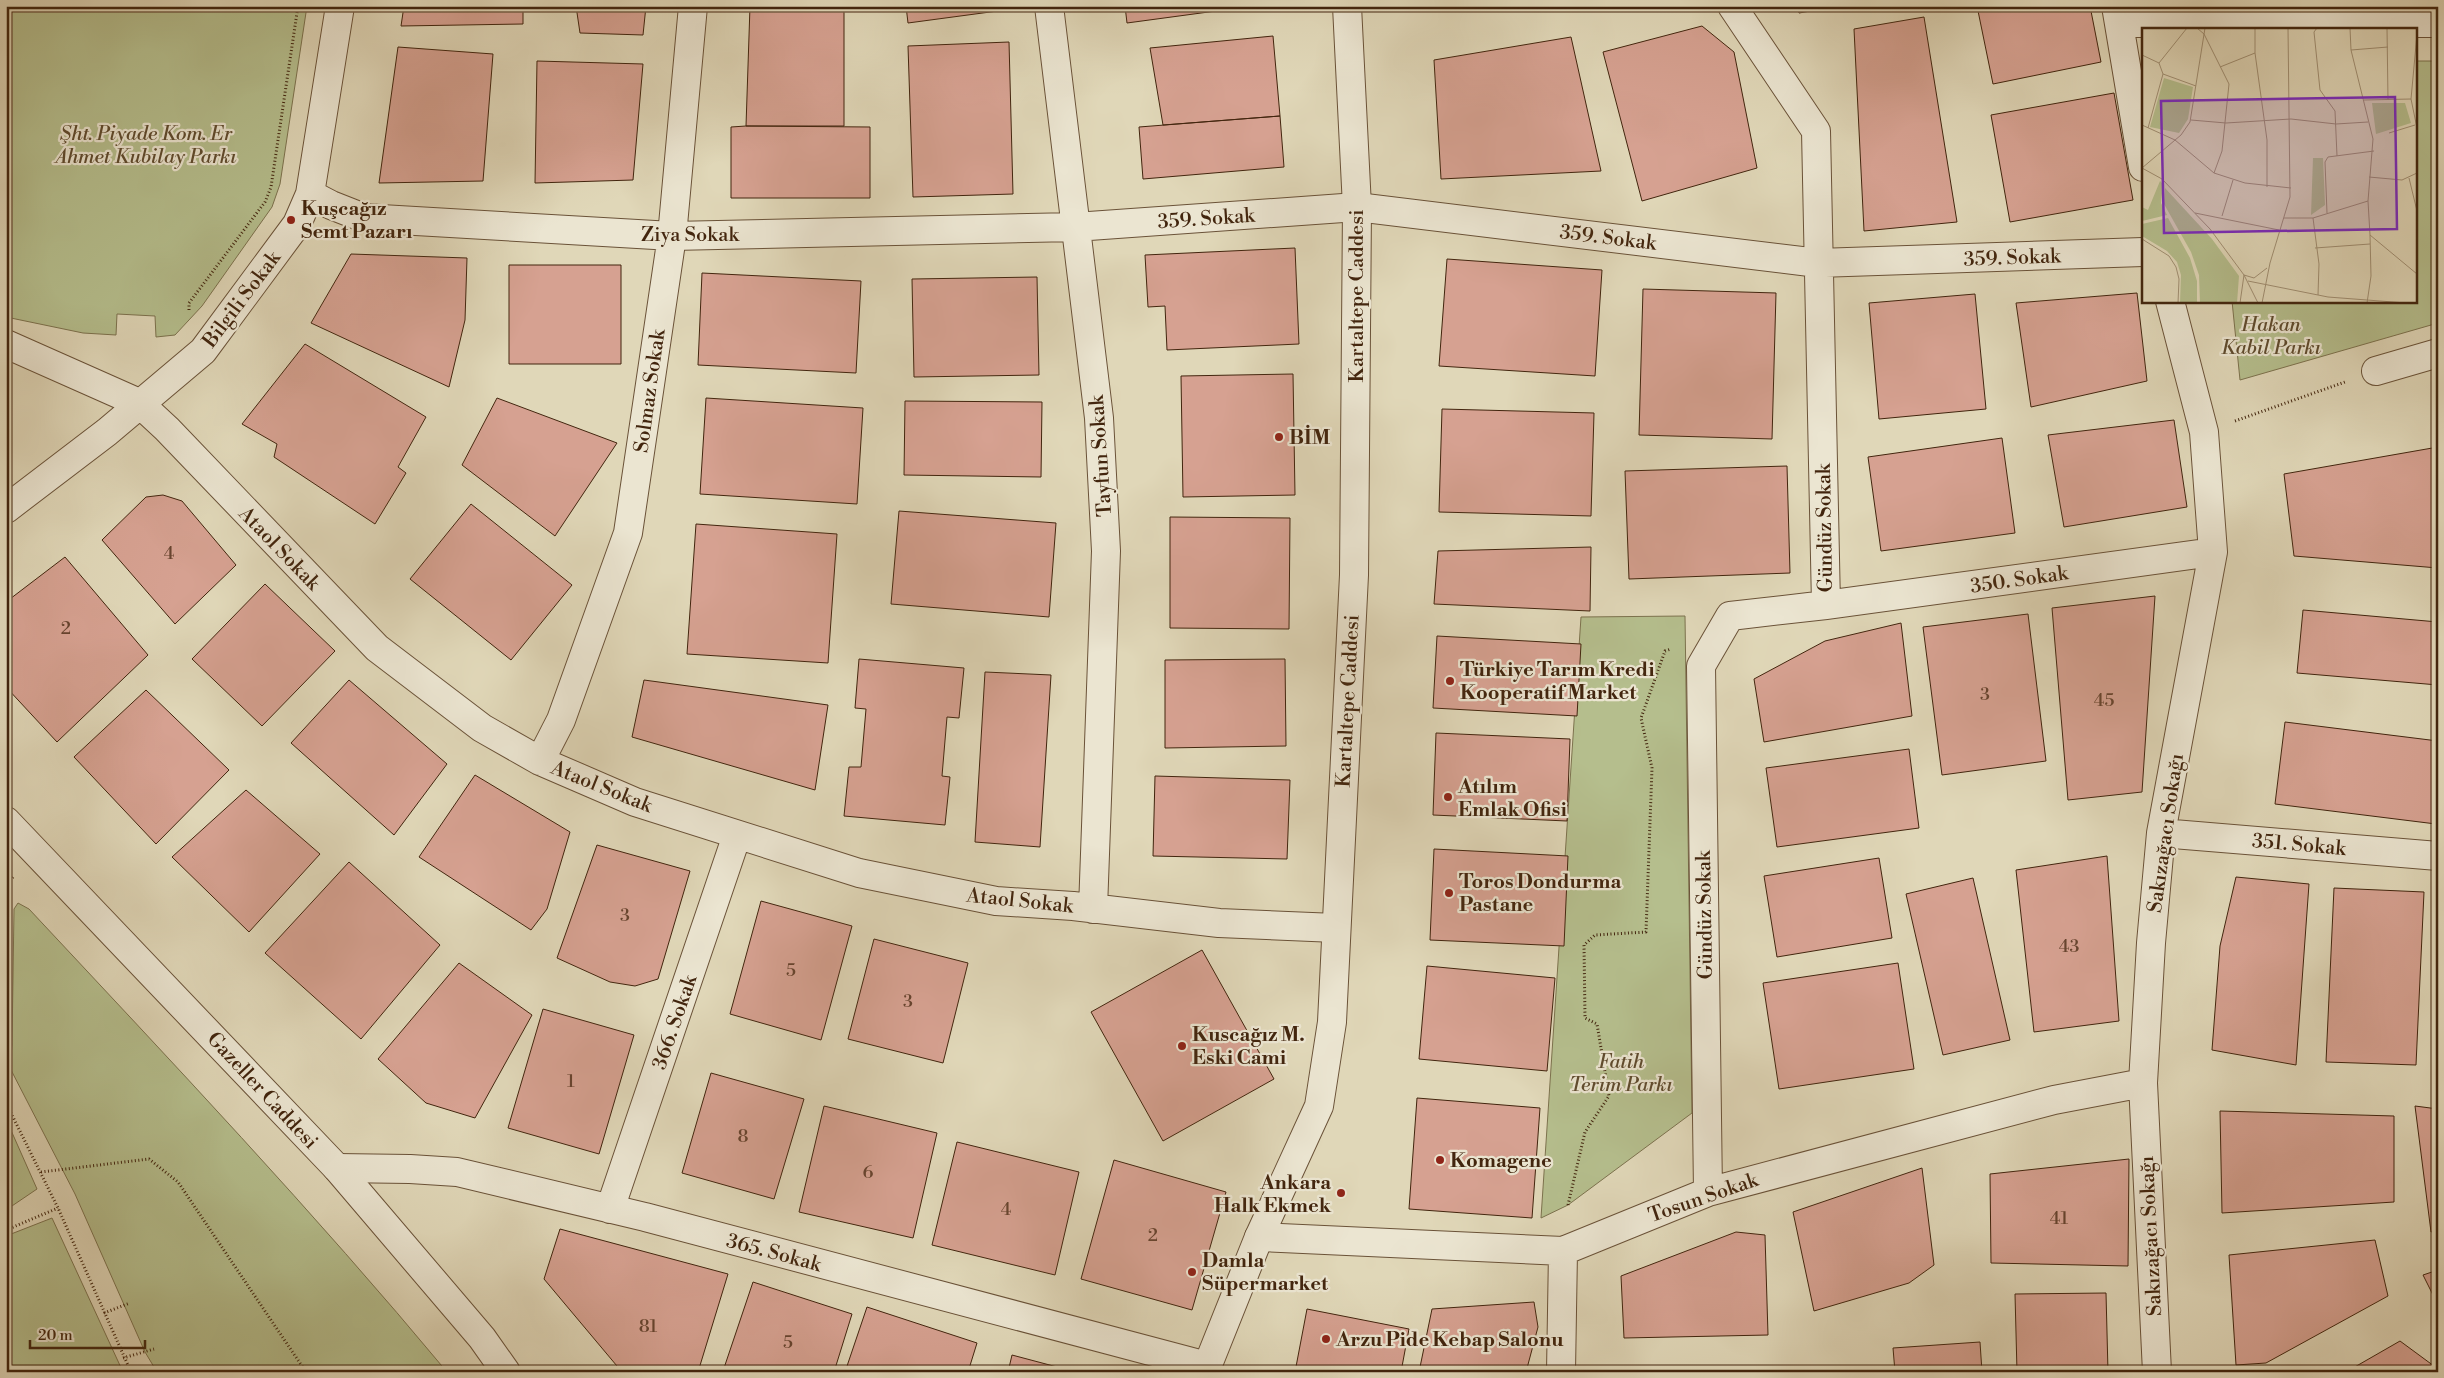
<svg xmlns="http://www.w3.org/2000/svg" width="2444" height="1378" font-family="'Libre Bodoni',serif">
<rect width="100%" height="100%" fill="#e0d7b8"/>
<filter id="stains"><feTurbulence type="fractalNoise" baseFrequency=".004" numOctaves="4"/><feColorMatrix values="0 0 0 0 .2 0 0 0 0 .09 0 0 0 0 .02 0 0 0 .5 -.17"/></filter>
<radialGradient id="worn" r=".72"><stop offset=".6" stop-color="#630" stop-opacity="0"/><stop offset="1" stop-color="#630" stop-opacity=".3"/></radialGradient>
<path fill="#b5be8d" stroke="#7c724e" d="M6 6H307L280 184 272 207 202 306 175 335 156 337 155 316 117 314 116 335 83 333 6 317Z
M2415 61H2438V323L2240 380 2232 301H2415Z
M1685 616 1692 1113 1568 1205 1541 1218 1581 617Z
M18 903 29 909C171 1061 314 1212 447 1372H157L145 1352 75 1194 10 1068 12 1045 14 909Z
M6 1119 37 1189 6 1210Z
M52 1218 123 1372H6V1236Z"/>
<path fill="#d6a191" stroke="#42250e" d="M404 6H523V24L401 26Z
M576 6H646L643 35 580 33Z
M750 6H844V126H746Z
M906 6H1004L1005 10 908 23Z
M1125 6H1253L1127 23Z
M1797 6H1839L1799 13Z
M1977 6H2090L2101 62 1993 84Z
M1924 17 1957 222 1864 231 1854 29Z
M1702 26 1734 52 1757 168 1642 201 1603 52Z
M1273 36 1280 116 1163 125 1150 48Z
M1571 37 1601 171 1441 179 1434 60Z
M1009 42 1013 194 913 197 908 46Z
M398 47 493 54 483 181 379 183Z
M537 61 643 64 633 180 535 183Z
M2114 93 2133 200 2010 222 1991 115Z
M1280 116 1284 167 1143 179 1139 127Z
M746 126 870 127V198H731V127Z
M1295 248 1299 344 1167 350 1165 306 1148 307 1145 255Z
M351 254 467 258 465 320 449 387 311 323Z
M1447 259 1602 270 1595 376 1439 366Z
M509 265H621V364H509Z
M702 273 861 281 856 373 698 365Z
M1037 277 1039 375 914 377 912 279Z
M1643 289 1776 293 1772 439 1639 435Z
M2137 293 2147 381 2031 407 2016 303Z
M1975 294 1986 409 1879 419 1869 303Z
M305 344 426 417 398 467 406 473 375 524 274 457 277 444 242 424Z
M1293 374 1295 495 1183 497 1181 376Z
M497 398 617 443 555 536 462 465Z
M706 398 863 408 857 504 700 494Z
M905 401 1042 402 1041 477 904 475Z
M1442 409 1594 413 1591 516 1439 512Z
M2174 420 2187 507 2064 527 2048 435Z
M2002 438 2015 533 1881 551 1868 457Z
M2438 447V568L2294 556 2284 474Z
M1787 466 1790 573 1629 579 1625 471Z
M163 495 182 501 236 565 175 624 102 540 146 497Z
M471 504 572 585 511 660 410 579Z
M899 511 1056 523 1049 617 891 604Z
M1170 517 1290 518 1289 629 1170 628Z
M696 524 837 534 828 663 687 654Z
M1591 547 1590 611 1434 604 1438 551Z
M65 557 148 655 57 742 6 687V602Z
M265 584 335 651 262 726 192 659Z
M2155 596 2142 792 2068 800 2052 608Z
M2303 610 2438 622V685L2297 673Z
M2028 614 2046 761 1942 775 1923 627Z
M1901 623 1912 716 1764 742 1754 679 1825 641Z
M1437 636 1581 644 1577 716 1433 708Z
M859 659 964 668 959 718 947 717 942 776 950 777 945 825 844 816 849 767H861L866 709 855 708Z
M1285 659 1286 746 1165 748V660Z
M985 672 1051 675 1040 847 975 842Z
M349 680 447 764 394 835 291 743Z
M644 680 828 705 815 790 632 737Z
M146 690 229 770 156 844 74 757Z
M2285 722 2438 741V806L2436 824 2275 804Z
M1436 733 1570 739 1567 821 1433 815Z
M1909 749 1919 828 1777 847 1766 768Z
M475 775 570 832 547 909 531 930 419 857Z
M1155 776 1290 780 1287 859 1153 856Z
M246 790 320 854 249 932 172 857Z
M597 845 690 871 658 979 635 986 610 982 557 958Z
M1434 849 1568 856 1564 946 1430 940Z
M2107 856 2119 1021 2034 1032 2016 870Z
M1879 858 1892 938 1777 957 1764 876Z
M349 862 440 945 361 1039 265 953Z
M2236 877 2309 884 2296 1065 2212 1050 2220 946Z
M1973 878 2010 1040 1943 1055 1906 894Z
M2334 888 2424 892 2416 1065 2326 1062Z
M761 901 852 926 821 1040 730 1014Z
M874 939 968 963 943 1063 848 1039Z
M1202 950 1274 1079 1163 1141 1091 1012Z
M459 963 532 1015 475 1118 426 1103 378 1059Z
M1898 963 1914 1069 1779 1089 1763 983Z
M1427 966 1555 978 1547 1071 1419 1059Z
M543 1009 634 1035 599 1154 508 1128Z
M711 1073 804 1099 774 1199 682 1173Z
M1417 1098 1540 1108 1532 1218 1409 1209Z
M824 1106 937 1133 913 1238 799 1212Z
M2415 1106 2438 1109V1230L2431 1232Z
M2220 1111 2394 1116V1202L2222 1213Z
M957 1142 1079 1172 1055 1275 932 1245Z
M2129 1159 2128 1266 1991 1263 1990 1174Z
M1114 1160 1226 1192 1192 1310 1081 1279Z
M1922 1168 1934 1265 1909 1283 1814 1311 1793 1212Z
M560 1229 728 1274 698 1372H622L544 1279Z
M1736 1232 1765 1235 1768 1335 1624 1338 1621 1276Z
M2375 1240 2388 1296 2266 1363 2236 1365 2229 1255Z
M2438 1270V1305L2423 1275Z
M753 1282 852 1314 834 1372 723 1371Z
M2106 1293 2108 1372H2017L2015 1294Z
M1534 1302 1538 1327 1526 1372H1419L1432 1309Z
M867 1307 977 1343 968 1372H845Z
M1307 1309 1409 1329 1401 1372H1295Z
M2400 1341 2438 1369V1372H2346Z
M1980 1342 1982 1372H1895L1893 1348Z
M1012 1355 1076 1372H1008Z"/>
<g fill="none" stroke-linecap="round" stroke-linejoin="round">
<g stroke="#6a5238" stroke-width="30">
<path id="minor" d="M1049 6 1099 418 1106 551 1093 909
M1732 6 1816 131 1826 605
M2116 6 2143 167
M2119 23H2438
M310 194 331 205 364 218 672 236 1075 227 1357 207 1818 263 2143 252
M6 344 139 403 167 429 377 648 482 728 540 761 635 802 859 873 996 901 1073 906 1219 923 1336 928
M2376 371 2438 353
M6 509 107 432 203 351 297 224 310 194 340 6
M540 761 561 720 628 533 672 236 693 6
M2161 833 2438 856
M337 1168 410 1169 457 1172 645 1217 1207 1366
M1708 1192 1701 666 1730 616 1826 605 2213 552
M610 1209 737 835
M1259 1237 1563 1251 1708 1192 2054 1100 2143 1083
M1561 1372 1563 1251
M2157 1372 2143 1083 2151 943 2161 833 2213 552 2204 432 2170 301"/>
</g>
<g stroke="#6a5238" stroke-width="30">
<path id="tertiary" d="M6 821 337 1168 482 1338 506 1372
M1205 1372 1259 1237 1319 1106 1332 1022 1354 575 1357 207 1347 6"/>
</g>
<path stroke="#42250e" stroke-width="3" stroke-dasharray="1 2.5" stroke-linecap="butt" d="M189 310V303L265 202 271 187 298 6
M2235 421 2345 382
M6 886 13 877
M6 1103 58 1208 131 1372
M41 1172 149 1159 178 1182 306 1372
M1568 1205 1585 1132 1609 1096 1597 1024 1585 1018 1584 945 1595 935 1646 932 1652 768 1641 718 1665 651 1671 649
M6 1230 58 1208
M104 1313 130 1303
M123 1358 154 1349"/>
<use href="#minor" stroke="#ebe5d1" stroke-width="28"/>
<use href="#tertiary" stroke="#ebe5d1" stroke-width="28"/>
</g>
<g fill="#8f2418" stroke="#ebe5d1" stroke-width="2">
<circle cx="291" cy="220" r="5"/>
<circle cx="1279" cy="437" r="5"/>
<circle cx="1450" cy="681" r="5"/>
<circle cx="1448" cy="797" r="5"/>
<circle cx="1449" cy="893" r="5"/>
<circle cx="1182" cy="1046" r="5"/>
<circle cx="1440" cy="1160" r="5"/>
<circle cx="1341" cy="1193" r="5"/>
<circle cx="1192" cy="1272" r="5"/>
<circle cx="1326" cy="1339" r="5"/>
</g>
<g text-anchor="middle" stroke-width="4.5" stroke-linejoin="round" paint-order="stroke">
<g font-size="18" fill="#67442f">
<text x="169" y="559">4</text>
<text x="66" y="634">2</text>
<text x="1985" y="700">3</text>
<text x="2104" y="706">45</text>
<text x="625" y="921">3</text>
<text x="2069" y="952">43</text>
<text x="791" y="976">5</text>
<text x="908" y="1007">3</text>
<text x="571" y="1087">1</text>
<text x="743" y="1142">8</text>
<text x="868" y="1178">6</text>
<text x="1006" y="1215">4</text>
<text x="2059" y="1224">41</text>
<text x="1153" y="1241">2</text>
<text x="648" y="1332">81</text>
<text x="788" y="1348">5</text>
</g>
<g font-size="20" font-style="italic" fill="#5f4b2e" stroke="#ebe5d1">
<text x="146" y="140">Şht. Piyade Kom. Er<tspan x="146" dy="23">Ahmet Kubilay Parkı</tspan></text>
<text x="2271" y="331">Hakan<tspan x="2271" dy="23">Kabil Parkı</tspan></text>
<text x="1621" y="1068">Fatih<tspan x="1621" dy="23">Terim Parkı</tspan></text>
</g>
<g font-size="20" font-weight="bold" fill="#42250e" stroke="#ebe5d1" text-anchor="start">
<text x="301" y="215">Kuşcağız<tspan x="301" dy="23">Semt Pazarı</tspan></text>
<text x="1289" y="444">BİM</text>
<text x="1460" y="676">Türkiye Tarım Kredi<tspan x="1460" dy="23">Kooperatif Market</tspan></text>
<text x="1458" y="793">Atılım<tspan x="1458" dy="23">Emlak Ofisi</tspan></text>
<text x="1459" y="888">Toros Dondurma<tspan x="1459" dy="23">Pastane</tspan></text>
<text x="1192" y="1041">Kuscağız M.<tspan x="1192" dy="23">Eski Cami</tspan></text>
<text x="1450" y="1167">Komagene</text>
<text x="1331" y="1189" text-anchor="end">Ankara<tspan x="1331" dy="23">Halk Ekmek</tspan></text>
<text x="1202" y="1267">Damla<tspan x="1202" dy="23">Süpermarket</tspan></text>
<text x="1336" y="1346">Arzu Pide Kebap Salonu</text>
</g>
<g font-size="20" fill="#42250e" stroke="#ebe5d1">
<text transform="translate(1206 218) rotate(-4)" y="7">359. Sokak</text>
<text x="690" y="241">Ziya Sokak</text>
<text transform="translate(1608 237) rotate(7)" y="7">359. Sokak</text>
<text transform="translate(2012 257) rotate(-2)" y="7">359. Sokak</text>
<text transform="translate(1356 296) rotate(-90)" y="7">Kartaltepe Caddesi</text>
<text transform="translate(241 299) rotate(-53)" y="7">Bilgili Sokak</text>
<text transform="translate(649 391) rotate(-82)" y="7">Solmaz Sokak</text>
<text transform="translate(1100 456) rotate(-94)" y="7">Tayfun Sokak</text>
<text transform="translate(1824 528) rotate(-91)" y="7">Gündüz Sokak</text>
<text transform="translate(280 548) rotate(46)" y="7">Ataol Sokak</text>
<text transform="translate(2019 579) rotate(-8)" y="7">350. Sokak</text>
<text transform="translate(1347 701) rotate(-87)" y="7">Kartaltepe Caddesi</text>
<text transform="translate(602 786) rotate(22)" y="7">Ataol Sokak</text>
<text transform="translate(2165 833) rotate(-82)" y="7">Sakızağacı Sokağı</text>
<text transform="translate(2299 844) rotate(5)" y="7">351. Sokak</text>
<text transform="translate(1020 900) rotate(6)" y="7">Ataol Sokak</text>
<text transform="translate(1704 915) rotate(-91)" y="7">Gündüz Sokak</text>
<text transform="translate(674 1022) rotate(-71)" y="7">366. Sokak</text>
<text transform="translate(263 1090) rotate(47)" y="7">Gazeller Caddesi</text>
<text transform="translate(1703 1197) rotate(-19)" y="7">Tosun Sokak</text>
<text transform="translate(2150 1236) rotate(-93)" y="7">Sakızağacı Sokağı</text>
<text transform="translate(774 1252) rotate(15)" y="7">365. Sokak</text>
</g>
</g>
<g transform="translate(2142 28)">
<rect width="275" height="275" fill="#e0d7b8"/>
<path d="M22 50 51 59 46 91 37 105 8 99ZM230 75H263L269 95 234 106ZM171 130H181L183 177 169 187ZM18 153 21 156 19 175 25 187 0 193V179L6 182ZM23 160 70 211 97 248 95 275H58L57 247 49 224 22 176ZM26 190 48 230 55 253V275H38L39 247 35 234 25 223 0 208V196Z" fill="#b5be8d"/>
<path fill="none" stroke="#a19074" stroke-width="1" d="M55 0 62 6 87 56 80 123 72 145M63 0 48 94 39 107 0 140 20 151 68 201 102 247 116 275M113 0V25L125 112V159M175 0 172 4 178 62 193 83 195 128M208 0 209 22 231 111 226 173 228 207 275 246M245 0 246 72M275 6 269 71 275 100M209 22 246 19M0 27 17 35M78 39 113 25M21 46 54 58M222 72 269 71M49 92 84 95 149 91 194 96 226 94M0 97 33 112 72 145 103 155 149 160M6 100 21 46 17 35 45 0M247 105 273 97M227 149 260 152 275 145M267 150 275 183M53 185 137 202M185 185 183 134 186 129 232 123M80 188 91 152M142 190H171L226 173M171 190 177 236 176 267M0 211 27 228 34 239 37 251 36 275M173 220 228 216M106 253 186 269 264 275M98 275 102 247 112 250 125 240M120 275 128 235 148 169 146 0M225 275 229 248 228 207"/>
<path fill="#7b2cbf" fill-opacity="0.15" stroke="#7b2cbf" stroke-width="2.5" d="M253 69 255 201 22 205 19 73Z"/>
<rect width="275" height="275" fill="none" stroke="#42250e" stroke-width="2.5"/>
</g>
<rect width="2444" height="1378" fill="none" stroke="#e0d7b8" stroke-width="25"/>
<rect x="8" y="8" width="2429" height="1363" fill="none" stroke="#42250e" stroke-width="2.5"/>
<rect x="12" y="12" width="2419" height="1353" fill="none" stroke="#42250e"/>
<path d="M30 1340v8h115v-8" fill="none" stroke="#42250e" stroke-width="2.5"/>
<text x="38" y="1340" font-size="15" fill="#42250e" stroke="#ebe5d1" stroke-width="4" paint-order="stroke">20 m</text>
<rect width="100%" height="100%" filter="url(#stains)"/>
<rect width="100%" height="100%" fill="url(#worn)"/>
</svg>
